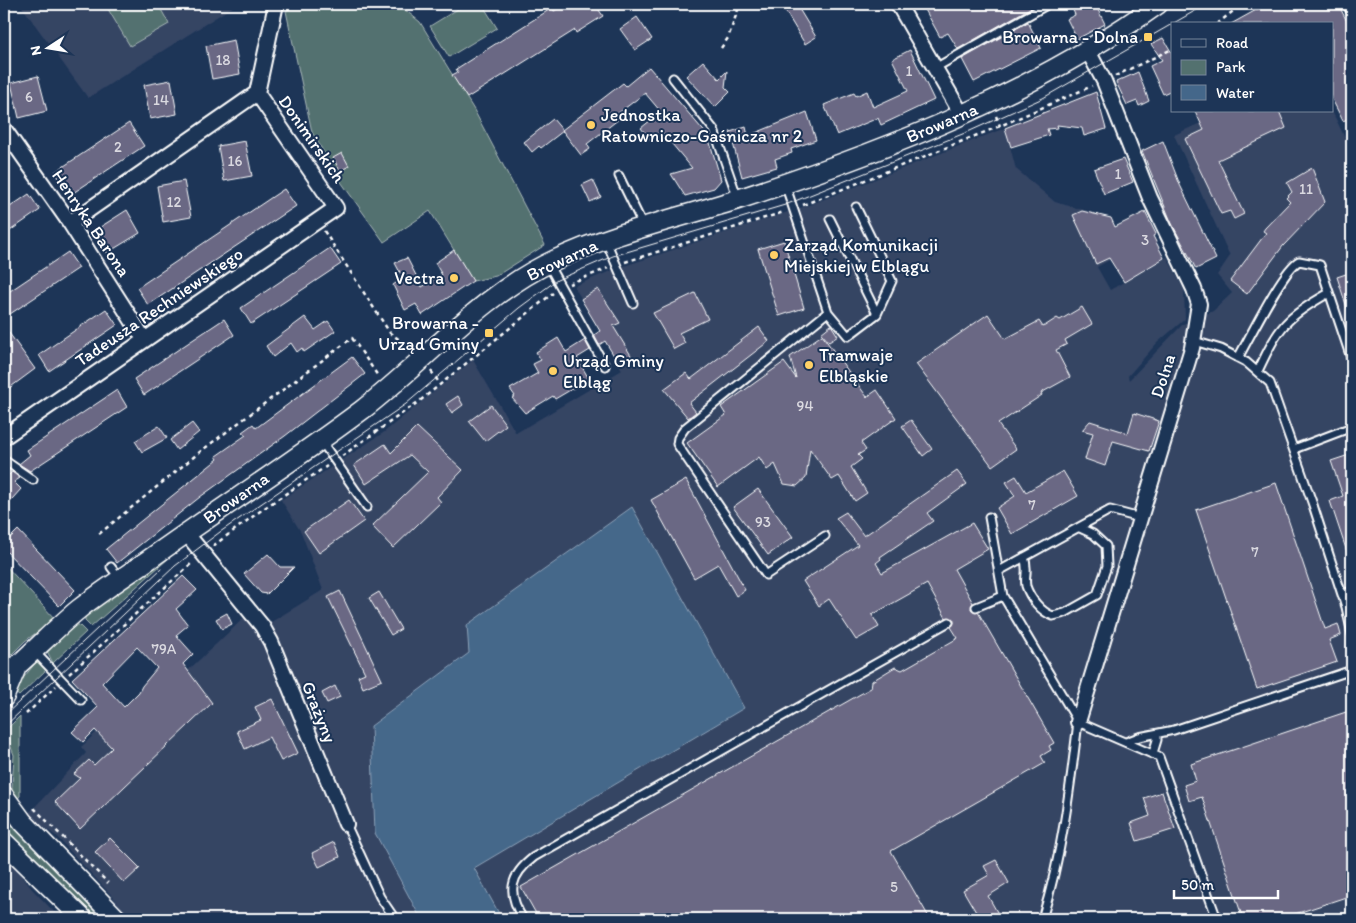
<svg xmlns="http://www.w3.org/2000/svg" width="1356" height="923" font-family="Itim,sans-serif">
<rect width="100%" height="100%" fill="#1d3557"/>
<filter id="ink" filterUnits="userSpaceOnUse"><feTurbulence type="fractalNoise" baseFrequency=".02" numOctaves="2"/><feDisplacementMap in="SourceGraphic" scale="10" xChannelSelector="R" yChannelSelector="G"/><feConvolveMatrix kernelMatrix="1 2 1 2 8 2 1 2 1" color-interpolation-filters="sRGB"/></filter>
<g filter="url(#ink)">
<path fill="#344464" d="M20 4H237L88 98Z
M1227 111H1332L1346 140 1352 138V919H502L473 868 744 708 469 653 371 726 375 833 421 919H130L112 896 56 836 27 815 86 753 81 747 106 723 119 735 246 616 268 624 323 590 301 532 281 500 383 433 473 360 516 433 622 370 574 286 618 268 809 205 1005 128 1016 169 1055 202 1098 214 1117 256 1097 267 1110 290 1167 257 1184 290 1185 319 1157 343 1128 376 1129 380 1183 324 1213 311 1232 293 1217 275 1230 256 1174 135Z
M4 854 32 889 61 919H4Z"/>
<path fill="#53716f" stroke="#a9b8b7" d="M105 4H158L169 24 130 46Z
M296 4H398L420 22 474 110 545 245 496 276 473 281 430 211 384 242 339 179 312 132 286 11Z
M466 4H482L497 28 449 57 430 26Z
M178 550 91 627 85 621V616Z
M4 564 55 619 25 641 4 662Z
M74 625H79L86 632 53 663 47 651Z
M36 662H41L47 669 19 696 13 691Z
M20 716V796L16 801 12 787 14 755 5 731Z
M13 823 101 919H94L5 831Z"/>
<path fill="#44678a" stroke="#8fa4b9" d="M632 507 744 708 474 868 502 919H421L375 833 371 726 469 653 467 625Z"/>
<path fill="#6a6784" stroke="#fff" fill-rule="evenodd" d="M566 4H595L603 16 576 33 575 30 467 98 452 75 458 72 456 69 552 8 554 11Z
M781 4H796L816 37 805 44Z
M922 4H1037L958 49 948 33 940 37Z
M1085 4H1095L1105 24 1077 39 1067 19 1075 15 1073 10Z
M1267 4H1338L1352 31V117L1343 121 1332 99V24H1231Z
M637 17 652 39 635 50 620 29Z
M1028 22 1041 48 974 82 962 59Z
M1163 38 1172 53V90L1163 94 1150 66 1162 60 1151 44Z
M234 40 240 74 212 79 206 46Z
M910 50 934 100 881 125 878 118 837 135 824 105 854 93 856 96 867 91 873 107 908 91 892 59Z
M703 61 719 79 727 71 725 87 730 92 715 107 686 76Z
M649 67 708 136 721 180 714 188 685 196 671 174 692 168 662 132 651 141 641 128 661 112 645 93 616 115 619 119 587 144 590 149 581 155 562 130 623 83 626 86Z
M1138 72 1149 101 1139 106 1137 101 1127 105 1116 82Z
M38 76 47 111 19 118 11 83Z
M171 80 177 114 150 119 144 85Z
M1096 92 1106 129 1084 136 1082 128 1057 125 1058 128 1047 129 1049 135 1011 147 1005 128Z
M1195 111H1279L1286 128 1218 160 1244 214 1234 219 1230 211 1221 214 1185 139 1204 130Z
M807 112 816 140 791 149 792 153 775 159 777 167 742 177 730 132 746 127 748 136Z
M553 119 563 131 541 148 539 146 532 152 524 142Z
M129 123 144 146 70 195 55 172Z
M245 141 252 176 224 181 218 146Z
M1163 141 1180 185 1216 259 1196 269 1172 224 1142 151Z
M342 153 349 166 340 171 333 158Z
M1123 159 1133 182 1104 194 1094 169Z
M1312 168 1325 202 1283 246 1247 294 1230 281 1266 233 1263 231 1265 228 1290 202 1286 198 1292 192 1287 183Z
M593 180 601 197 590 202 582 185Z
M184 181 191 217 163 222 157 186Z
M284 189 296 206 148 305 137 288Z
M29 194 40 210 4 235V211Z
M127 210 140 233 107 253 94 231Z
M1082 211 1111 218 1115 227 1145 212 1156 234 1153 236 1164 258 1124 282 1109 258 1096 264 1073 215Z
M784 241 804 308 779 316 758 249Z
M330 248 341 264 251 324 241 308Z
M454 250 473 281 422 315 416 304 405 310 393 285 403 278 395 263 407 258 422 287 442 275 435 263Z
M68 252 79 268 4 318V295Z
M1352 272V317H1350L1337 277Z
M598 289 620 323 613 326 632 357 619 364 605 341 599 345 594 335 600 331 581 299Z
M695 293 708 319 679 333 685 343 674 349 653 313Z
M1082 307 1092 324 1065 340 1067 344 1056 350 1070 377 1041 393 1042 395 998 424 1016 449 992 466 916 364 988 314 1005 339 1039 321 1043 327 1057 318 1060 320Z
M106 309 117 325 49 371 39 355Z
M305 317 315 330 328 321 335 331 304 352 302 348 297 352 291 343 273 357 266 346Z
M224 319 234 335 144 395 134 379Z
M831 325 838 336 829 342 821 333Z
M4 326 35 369 4 392Z
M759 327 769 341 689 403 696 412 688 418 664 389 686 373 691 379Z
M822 335 867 397 877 390 896 418 861 443 866 450 858 455 862 459 851 467 867 493 855 501 839 476 832 480 810 449 806 478 797 486 784 484 775 464 767 470 759 457 718 487 687 443 726 415 721 407 784 362 796 378 790 357Z
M558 338 566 352 585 340 590 350 577 358 589 379 555 399 553 396 525 413 512 398 515 396 510 389 538 373 533 364 541 360 536 352Z
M352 357 365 374 285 436 200 497 117 563 106 549 218 459 216 456 246 435 242 432 253 424 256 428Z
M117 390 127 407 30 471 19 464 30 455 27 450Z
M458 396 463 405 452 413 446 404Z
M491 405 506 425 485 441 469 421Z
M1134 413 1159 421 1149 451 1113 441 1105 466 1085 459 1093 433 1082 430 1090 421 1128 433Z
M911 420 932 449 923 456 902 426Z
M192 423 199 432 177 450 170 440Z
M159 426 167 438 142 452 135 441Z
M417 427 463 470 437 497 441 502 393 548 372 526 428 472 410 455 366 484 354 465 385 444 391 453Z
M1352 454V560L1350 561 1330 501 1343 496 1331 461Z
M957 471 967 484 927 513 933 521 880 557 881 559 876 563 882 573 972 523 988 549 954 569 973 603 971 609 978 612 1054 743 1049 746 1051 750 1041 756 1045 763 891 851 930 919H553L550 914 539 919 521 887 871 688 872 681 895 667 902 670 958 638 951 627 954 623 953 619 946 618 927 584 872 615 879 627 856 640 829 599 819 606 803 581 858 545 836 518 846 512 864 536Z
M1063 471 1078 496 1012 534 997 508 1015 496 1006 482 1016 476 1026 492Z
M4 472 8 476 12 472 20 478 14 482 21 489 4 508Z
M686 480 745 590 736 596 718 564 694 578 651 500Z
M1276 483 1325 629 1338 624 1341 635 1329 640 1337 662 1257 689 1196 510Z
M758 489 793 537 768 555 733 507Z
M349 500 364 521 319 553 304 531Z
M18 530 75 590 59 606 4 549V544Z
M268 554 280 567H294L267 594 261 593 244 574Z
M183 576 197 590 176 609 188 625 176 635 193 654 183 664 212 703 80 829 55 802 80 778 74 774 89 760 94 765 112 748 95 730 83 742 72 732 98 707 72 679ZM137 647 157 668 142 686 139 692 124 707 102 683Z
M340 591 382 680 363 688 358 676 365 673 328 597Z
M379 592 401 629 391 635 369 598Z
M227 613 232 624 222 629 216 619Z
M335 686 340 697 327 703 322 693Z
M272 699 298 753 281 761 269 737 245 749 237 731 261 720 255 707Z
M1352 710V895L1280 919H1243L1202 797 1189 801 1184 785 1196 781 1191 764Z
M1162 792 1175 829 1137 841 1131 823 1150 816 1144 798Z
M110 838 140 868 124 883 95 852Z
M334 842 340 857 319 867 312 853Z
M996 860 1009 883 988 896 1001 919H980L963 890 989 875 984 866Z"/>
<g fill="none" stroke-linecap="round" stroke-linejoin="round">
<g stroke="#fff" stroke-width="11">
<path id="lane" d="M935 68 1045 6 1044 4
M673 78 714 130 738 199
M619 176 644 227
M785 184 828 312 685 428 678 438 677 444 766 575 825 536
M830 219 877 314
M606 241 633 303
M548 264 605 366
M828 312 848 336 877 314 892 281 856 207
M1194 341 1221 349 1246 362 1270 383 1313 505 1346 607 1352 634
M1238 358C1249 339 1283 269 1299 261L1320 265 1352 361
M1258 371C1279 326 1286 317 1329 293
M322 442 367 507
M1294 449 1352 427
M4 460 33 480
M989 517 1003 596 1078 722 1159 757 1217 919
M1024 557C1029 570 1024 576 1026 586 1030 598 1041 612 1053 616L1065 613 1097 595 1107 566 1106 546 1093 534 1080 528
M111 567 120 579
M999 571 1110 510 1140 518
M1342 594 1352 591
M976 607 1003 596
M34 651 81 700
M1126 742 1139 737 1174 730 1352 670
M1153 753 1157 740V734
M346 824 380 897 395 919
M523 919C507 893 509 876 534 857L949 622
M1042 919C1062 855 1070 789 1078 722"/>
</g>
<g stroke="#fff" stroke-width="18">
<path id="street" d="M898 4 962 115
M1351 4 1352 7
M4 129 70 223 144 339
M70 223 257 93
M4 437 336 208 257 93 276 4
M186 533 262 626 271 642 346 824
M1078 722 1192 348 1199 304 1194 289 1150 198 1104 81 1088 51"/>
</g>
<g stroke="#fff" stroke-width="22">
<path id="secondary" d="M4 677C30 656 53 630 79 609 102 591 127 575 151 558 221 508 294 461 362 410 426 361 481 294 555 260 614 232 680 218 742 198 888 150 1032 94 1158 4
M4 697 16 668
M4 796 23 822 117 919
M4 842 83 919"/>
</g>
<path stroke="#fff" stroke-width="2.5" stroke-dasharray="4 4" stroke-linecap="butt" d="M1217 24 1242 4
M721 48 728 38 740 4
M1115 76 1172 49
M996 116 1000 126
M803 205 1000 126 1092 86
M324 231 390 333 411 348
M625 262 784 212
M569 284 608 268
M431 371 440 384
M342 456 421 400 553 293
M99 534 201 451 352 338 378 376
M213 546 263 509 327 466
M69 674 193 562
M26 714 56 686
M34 808 108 883"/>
<use href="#lane" stroke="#1d3557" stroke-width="7"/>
<use href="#street" stroke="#1d3557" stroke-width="14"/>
<use href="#secondary" stroke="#1d3557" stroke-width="19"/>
<path stroke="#fff" stroke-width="1" d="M4 716 161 569
M4 727 175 566 220 532 406 404 519 308 557 280 613 256 785 205 970 131 1043 98 1207 4"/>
</g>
</g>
<g fill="#ffd166" stroke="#1d3557" stroke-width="2">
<rect x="1143" y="32" width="10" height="10" rx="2.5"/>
<circle cx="591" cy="125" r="5"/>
<circle cx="774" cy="255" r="5"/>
<circle cx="454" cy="278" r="5"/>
<rect x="484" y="328" width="10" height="10" rx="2.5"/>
<circle cx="809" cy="365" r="5"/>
<circle cx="553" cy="371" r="5"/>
</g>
<g text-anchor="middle" stroke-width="4" stroke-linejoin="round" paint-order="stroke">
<g font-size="15" fill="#dad9e0">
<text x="223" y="65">18</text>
<text x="909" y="76">1</text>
<text x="29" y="102">6</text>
<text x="161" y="105">14</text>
<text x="118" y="152">2</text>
<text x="235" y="166">16</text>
<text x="1118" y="179">1</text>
<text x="1306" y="194">11</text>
<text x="174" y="207">12</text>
<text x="1145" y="245">3</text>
<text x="805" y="411">94</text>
<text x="1032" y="510">7</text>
<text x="763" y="527">93</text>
<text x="1255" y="557">7</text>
<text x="164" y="654">79A</text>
<text x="894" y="892">5</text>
</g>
<g font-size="18" fill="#fff" stroke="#1d3557" text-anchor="start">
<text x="1138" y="43" text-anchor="end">Browarna - Dolna</text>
<text x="601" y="121">Jednostka<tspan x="601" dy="21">Ratowniczo-Gaśnicza nr 2</tspan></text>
<text x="784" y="251">Zarząd Komunikacji<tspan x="784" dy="21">Miejskiej w Elblągu</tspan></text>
<text x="444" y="284" text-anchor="end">Vectra</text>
<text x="479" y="329" text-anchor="end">Browarna -<tspan x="479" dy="21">Urząd Gminy</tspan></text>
<text x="819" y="361">Tramwaje<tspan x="819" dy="21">Elbląskie</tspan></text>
<text x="563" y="367">Urząd Gminy<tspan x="563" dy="21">Elbląg</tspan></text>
</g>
<g font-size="18" fill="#fff" stroke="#1d3557">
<text transform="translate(942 123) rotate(-23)" y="6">Browarna</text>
<text transform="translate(312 139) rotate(55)" y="6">Donimirskich</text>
<text transform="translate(91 223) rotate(56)" y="6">Henryka Barona</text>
<text transform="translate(562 260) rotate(-25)" y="6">Browarna</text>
<text transform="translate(159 307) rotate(-34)" y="6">Tadeusza Rechniewskiego</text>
<text transform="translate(1163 376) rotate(-72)" y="6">Dolna</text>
<text transform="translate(236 498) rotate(-35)" y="6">Browarna</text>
<text transform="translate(319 712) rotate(68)" y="6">Grażyny</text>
</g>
</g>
<rect width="1356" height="923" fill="none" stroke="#1d3557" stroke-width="20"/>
<rect x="10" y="10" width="1336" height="903" fill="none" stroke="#fff" stroke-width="2" filter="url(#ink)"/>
<rect x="1171" y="22" width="162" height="90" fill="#1d3557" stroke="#77869a"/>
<rect x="1181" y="39" width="25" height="8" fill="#1d3557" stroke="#77869a"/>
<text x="1216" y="48" font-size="15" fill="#ffffff">Road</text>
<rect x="1181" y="60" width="25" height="15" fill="#53716f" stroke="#77869a"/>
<text x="1216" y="72" font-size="15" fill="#ffffff">Park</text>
<rect x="1181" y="85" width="25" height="15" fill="#44678a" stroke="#77869a"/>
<text x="1216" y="98" font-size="15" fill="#ffffff">Water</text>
<g transform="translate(48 48) rotate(258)" stroke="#1d3557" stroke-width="4" paint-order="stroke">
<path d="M0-4L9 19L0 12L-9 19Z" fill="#ffffff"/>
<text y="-8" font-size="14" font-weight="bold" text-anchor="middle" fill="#ffffff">N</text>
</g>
<path d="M1174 890v8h104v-8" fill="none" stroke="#ffffff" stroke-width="2.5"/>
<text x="1181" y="890" font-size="15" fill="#ffffff" stroke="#1d3557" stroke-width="4" paint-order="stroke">50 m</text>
</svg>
